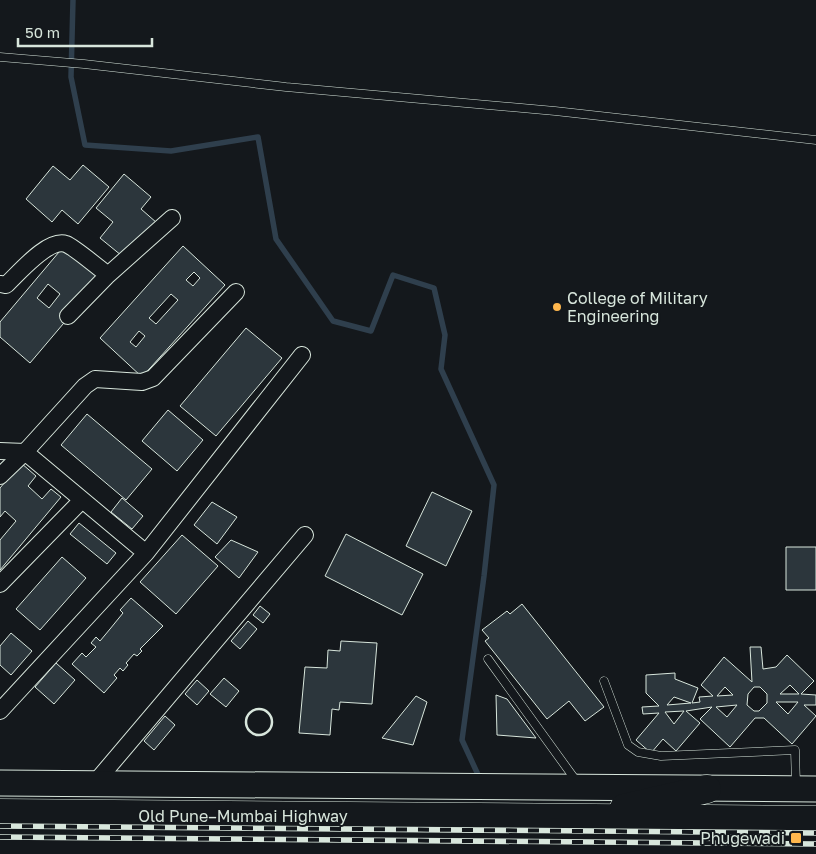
<svg xmlns="http://www.w3.org/2000/svg" width="816" height="854" font-family="'Golos Text',sans-serif">
<rect width="100%" height="100%" fill="#14181c"/>
<g fill="none" stroke-linecap="round" stroke-linejoin="round">
<path stroke="#2f3f4d" stroke-width="5.5" d="M73 0 71 77 85 145 171 151 258 137 276 239 333 321 371 331 393 275 434 288 445 335 441 369 494 485 484 576 462 740 480 779"/>
</g>
<path fill="#2c363c" stroke="#d8e6dc" fill-rule="evenodd" d="M83 165 109 187 78 224 62 210 52 222 26 199 53 166 70 180Z
M124 174 151 197 141 209 157 223 127 260 100 238 113 222 96 208Z
M70 239 108 271 30 363 0 337V322ZM48 284 60 294 49 308 37 298Z
M183 246 225 285 142 377 100 338ZM194 272 200 278 193 286 186 280ZM171 294 178 300 156 324 149 318ZM139 331 145 336 136 347 130 342Z
M246 328 282 358 216 436 180 406Z
M168 410 203 440 177 471 142 441Z
M87 414 152 469 126 500 61 445Z
M21 463 36 476 28 486 42 499 51 489 61 497 0 570V540L16 521 5 511 0 517V488Z
M432 492 472 511 446 566 406 546Z
M122 498 143 516 132 529 111 512Z
M212 502 237 517 217 544 194 525Z
M79 523 116 553 107 564 70 534Z
M346 534 423 574 402 615 325 576Z
M182 535 218 566 176 614 140 582Z
M231 540 258 552 239 578 215 557Z
M786 547H816V590H786Z
M62 557 86 578 40 630 16 609Z
M131 598 163 626 140 649 142 651 137 656 134 654 126 663 128 665 123 671 120 668 114 675 117 678 104 693 72 664 82 653 86 657 96 647 91 643 96 637 100 641 110 629 123 613 120 610Z
M522 604 604 707 585 721 569 701 547 719 485 641 489 638 482 630 507 611 510 614Z
M260 606 270 614 263 623 253 615Z
M248 621 257 629 240 649 231 641Z
M11 633 32 651 11 675 0 665V646Z
M341 641 377 643 372 704 340 702 339 710 332 709 330 735 299 733 305 667 327 668 328 650 340 651Z
M750 647H761L763 669 776 667 787 655 814 681 801 694 816 695V705H804L816 716 792 744 764 718H755L730 747 700 719 712 707 686 711 700 723 676 751 663 739 651 753 636 740 659 713 643 714 642 707 659 706 646 693V675L675 673V679L698 688 692 703 700 702 699 697 713 696 701 685 724 657 752 682ZM790 685 799 694H780ZM725 687 733 695 717 696ZM754 687H760L767 694V703L759 711H754L747 705 748 694ZM674 697 691 703 667 705ZM776 702H798L788 714ZM737 705 727 717 716 707ZM684 711 674 724 665 712Z
M56 663 75 680 54 704 35 687Z
M224 678 239 691 226 707 210 694Z
M197 680 209 691 197 705 185 694Z
M496 695 507 699 536 738 497 735Z
M416 696 427 702 413 745 382 738Z
M165 716 175 725 154 750 144 741Z"/>
<g fill="none" stroke-linecap="round" stroke-linejoin="round">
<g stroke="#d8e6dc" stroke-width="9">
<path id="lane" d="M0 57 84 64 286 87 555 111 816 140
M488 659 577 782
M604 681 628 745 638 752 661 756 795 750 796 785"/>
</g>
<g stroke="#d8e6dc" stroke-width="18">
<path id="street" d="M0 284 6 285C19 273 48 238 66 244 74 247 100 269 108 275
M68 316 108 275 172 218
M0 451 25 452 146 553
M0 476 25 452 85 386 95 379 142 382 153 378 236 292
M0 584 82 500
M0 711 146 553 302 355
M94 784 305 535"/>
</g>
<g stroke="#d8e6dc" stroke-width="27">
<path id="primary" d="M0 783 816 789"/>
</g>
<g stroke="#d8e6dc" stroke-width="29">
<path id="highway" d="M624 808 707 789
M0 813 816 820
M0 841 816 847"/>
</g>
<use href="#lane" stroke="#14181c" stroke-width="8"/>
<use href="#street" stroke="#14181c" stroke-width="16"/>
<use href="#primary" stroke="#14181c" stroke-width="25"/>
<use href="#highway" stroke="#14181c" stroke-width="28"/>
<g stroke="#d8e6dc" stroke-width="5.5">
<path id="rail" d="M0 826 816 833
M0 837 816 844"/>
</g>
<use href="#rail" stroke="#14181c" stroke-width="4" stroke-dasharray="11" stroke-linecap="butt"/>
<path stroke="#d8e6dc" stroke-width="2.5" d="M246 722a13 13 0 1 1 26 0a13 13 0 1 1-26 0Z"/>
</g>
<g fill="#ffb74d" stroke="#14181c" stroke-width="2">
<circle cx="557" cy="307" r="5"/>
<rect x="790" y="832" width="12" height="12" rx="2.5"/>
</g>
<g text-anchor="middle" stroke-width="4" stroke-linejoin="round" paint-order="stroke">
<g font-size="16" fill="#d8e6dc" stroke="#14181c" text-anchor="start">
<text x="567" y="304">College of Military<tspan x="567" dy="18">Engineering</tspan></text>
<text x="785" y="844" text-anchor="end">Phugewadi</text>
</g>
<g font-size="16" fill="#d8e6dc" stroke="#14181c">
<text x="243" y="822">Old Pune–Mumbai Highway</text>
</g>
</g>
<path d="M18 38v8h134v-8" fill="none" stroke="#d8e6dc" stroke-width="2.5"/>
<text x="25" y="38" font-size="15" fill="#d8e6dc" stroke="#14181c" stroke-width="4" paint-order="stroke">50 m</text>
</svg>
